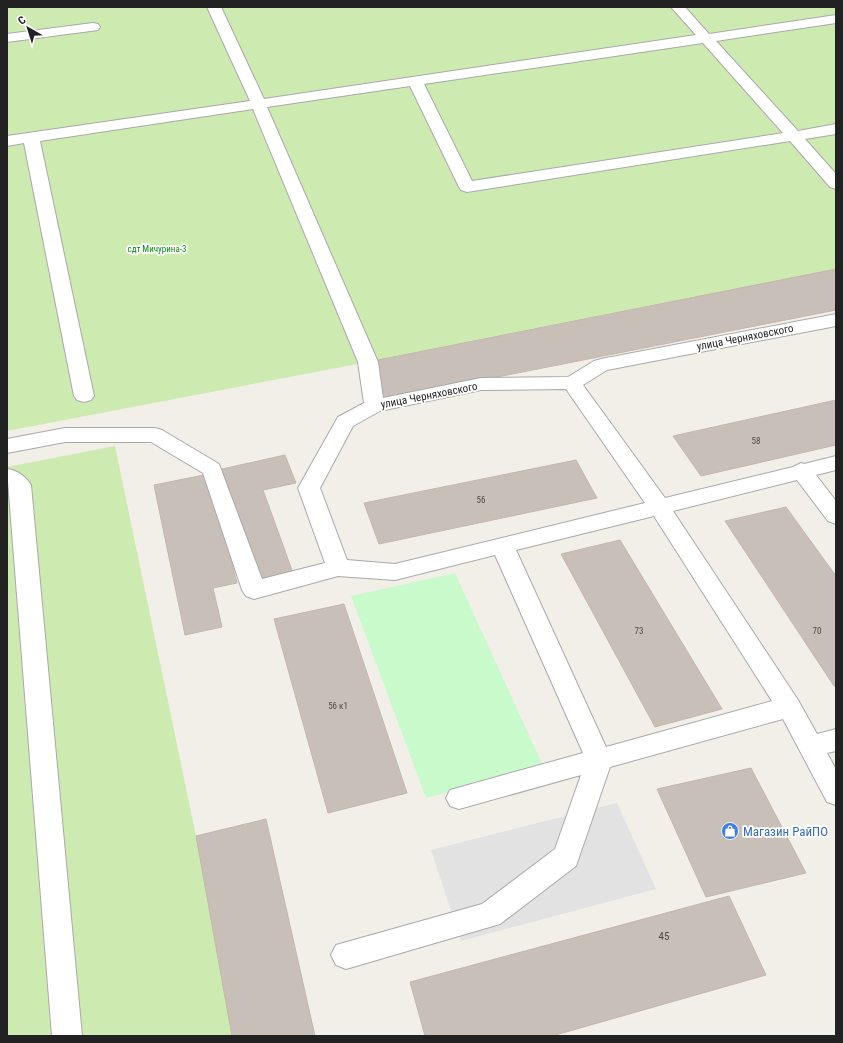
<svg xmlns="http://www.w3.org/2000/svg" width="843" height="1043" font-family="'Roboto Condensed',sans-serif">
<rect width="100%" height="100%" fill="#f2efe9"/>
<path fill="#cdebb0" d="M7 7H836V269L368 362 7 431Z
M115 446 196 836 232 1036H7V467Z"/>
<path fill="#c8facc" d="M455 573 544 768 426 798 351 596Z"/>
<path fill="#e2e2e2" d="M617 803 656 889 461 941 431 850Z"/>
<path fill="#c7bfb8" stroke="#c4b6ab" d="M836 269V310L386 399 368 362Z
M836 400V445L701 476 673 436Z
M285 455 296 483 263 490 293 573 259 582 222 469Z
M576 460 597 498 379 544 364 503Z
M209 474 237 583 213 588 222 627 185 635 154 485Z
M786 507 836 576V686H834L725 521Z
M620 540 722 709 655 727 561 554Z
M344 604 407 793 328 813 274 619Z
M751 768 806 873 706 897 657 789Z
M266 819 315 1036H232L196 836Z
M729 896 766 975 552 1036H425L410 982Z"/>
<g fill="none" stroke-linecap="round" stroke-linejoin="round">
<g stroke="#a9a9a9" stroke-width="2">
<path id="minor" d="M207 7H221L264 99 696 35 671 7H685L709 34 836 15V23L716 41 798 131 836 124V134L805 139 836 174V189L830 187 790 141 467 192 461 190 459 187 410 86 267 107 378 362 383 398 481 378 568 377 594 361 601 359 836 314V326L607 370 583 385 665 498 793 467 801 463 804 464 836 456V470L816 475 836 501V524L828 521 797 480 673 511 798 700 817 734 836 729V751L827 753 836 769V805L827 802 783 719 610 767 576 866 500 924 346 969 336 965 331 955 336 945 482 904 555 849 581 775 459 809 450 806 446 798 450 790 583 753 495 555 395 580 338 576 254 599 246 596 242 590 203 473 151 442H65L7 453V439L65 428H155L162 430 219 464 262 579 325 563 298 488 338 417 364 403 358 362 253 109 40 141 94 396 91 400 84 402 77 400 74 396 24 143 7 146V136L250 101ZM703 43 783 133 472 181 424 84ZM566 389 645 503 395 564 347 560 320 488 353 426 380 411 481 390ZM654 516 772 701 606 747 516 550Z
M93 23 98 24 100 27 98 30 7 42V34Z
M7 469C17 470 25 476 31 485L82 1036H52Z"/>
</g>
<use href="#minor" fill="#fff" fill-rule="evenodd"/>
</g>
<defs>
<g id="shop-disc" transform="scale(0.9)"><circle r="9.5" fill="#3f7fe0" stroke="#fff"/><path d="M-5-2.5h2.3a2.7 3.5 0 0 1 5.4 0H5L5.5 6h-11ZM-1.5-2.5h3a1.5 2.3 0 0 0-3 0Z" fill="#fff"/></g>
</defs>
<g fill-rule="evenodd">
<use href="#shop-disc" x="730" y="831"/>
</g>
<g text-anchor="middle" stroke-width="3.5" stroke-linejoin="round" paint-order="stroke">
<g font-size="9" fill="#0c8416" stroke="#fff">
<text x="157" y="252">сдт Мичурина-3</text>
</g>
<g font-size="9" fill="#4b4948">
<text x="756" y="444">58</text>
<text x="481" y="503">56</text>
<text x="639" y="634">73</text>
<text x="817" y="634">70</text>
<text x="338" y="709">56 к1</text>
</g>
<g font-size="11" fill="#222" stroke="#fff">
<text transform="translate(745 337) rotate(-11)" y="4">улица Черняховского</text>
<text transform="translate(429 395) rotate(-11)" y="4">улица Черняховского</text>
</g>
<g font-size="11" fill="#4b4948">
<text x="664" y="940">45</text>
</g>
<g font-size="13" fill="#366cbe" stroke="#fff" text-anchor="start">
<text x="743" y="836">Магазин РайПО</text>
</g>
</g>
<rect width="843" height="1043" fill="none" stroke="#222222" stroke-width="16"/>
<g transform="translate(28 28) rotate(321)" stroke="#ffffff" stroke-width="3" paint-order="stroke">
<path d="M0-3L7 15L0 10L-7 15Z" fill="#222222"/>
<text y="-6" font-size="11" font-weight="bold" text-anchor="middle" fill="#222222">С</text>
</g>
</svg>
